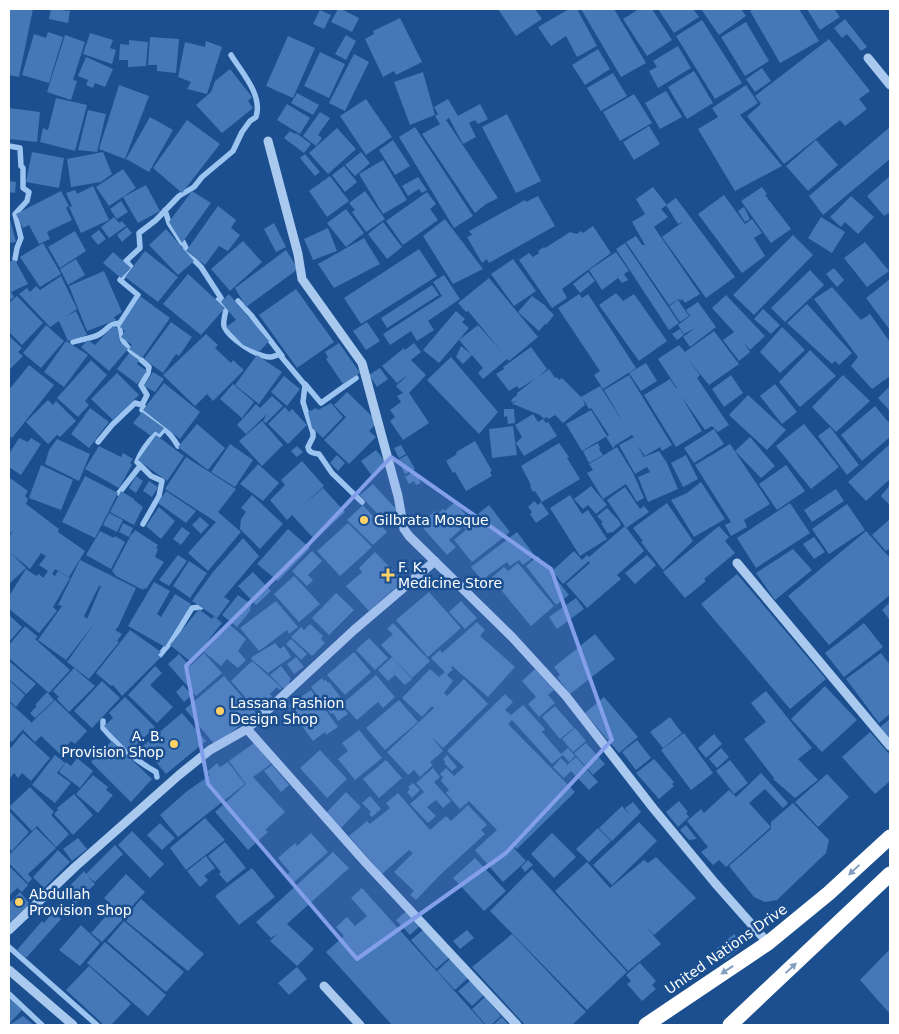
<svg xmlns="http://www.w3.org/2000/svg" width="899" height="1034" font-family="'DejaVu Sans',sans-serif">
<rect width="100%" height="100%" fill="#1b4f8f"/>
<g fill="none" stroke-linecap="round" stroke-linejoin="round">
<path stroke="#9cc4f0" stroke-width="5.5" d="M9 146 20 148 21 166 23 168V188L29 192 27 201 15 214 21 238 17 248 15 259
M165 210 169 223 182 243 183 242 186 248 185 251 201 267 221 298 218 300 226 310C225 314 223 322 224 326 228 338 259 358 271 357 272 357 278 355 279 354L305 385 303 402 313 433V437L308 447C309 453 313 453 319 454L332 473 362 502
M238 301 251 315 282 356
M73 342C81 339 90 339 98 335 108 330 107 324 120 323
M305 384 321 403 356 378
M142 405 144 408 142 410C158 422 168 429 178 446
M98 442 112 425 135 403 142 405 147 395 141 385 148 373 149 367C135 353 118 346 120 323L138 295 120 280 131 267 126 261 140 248 139 233 156 220 179 196 194 187 202 177 233 151 242 132 250 121 256 117C263 95 242 73 231 55
M119 493 140 466
M143 524 159 496 162 481 151 476 137 462C141 451 148 442 156 434L159 435 165 428
M160 655 173 639 192 608 201 607
M103 721V728C118 746 135 760 156 772L157 777
M9 947 97 1025
M9 994 42 1025"/>
</g>
<path fill="#4478b7" fill-rule="evenodd" d="M9 9H33L19 77 9 75Z
M51 9 70 11 68 23 49 19Z
M338 9H341L359 18 352 32 331 22Z
M498 9H535L542 19 516 36Z
M569 9H577L597 46 577 57 566 36 551 46 538 27Z
M581 9H614L646 63 621 77Z
M639 9H652L672 40 647 56 623 19Z
M658 9H693L699 17 674 33Z
M701 9H741L746 16 719 35Z
M754 9H799L819 41 780 63 750 11Z
M807 9H834L840 17 820 30Z
M320 10 331 15 324 29 313 24Z
M400 18 422 62 396 75 394 71 383 77 365 39 374 34 373 31Z
M845 19 867 47 861 51 847 34 842 38 834 28Z
M702 20 742 83 715 99 676 36Z
M746 22 769 61 745 76 721 37Z
M48 32 63 37 49 83 22 75 34 34 46 38Z
M90 33 113 40 110 48 116 50 112 64 83 54Z
M65 35 85 42 73 80 77 81 71 100 47 92Z
M346 35 356 41 346 60 335 54Z
M288 36 315 48 293 98 266 86Z
M150 37 179 39 176 73 157 71V65H148Z
M829 39 870 91 859 99 867 109 845 126 840 120 784 164 747 116 761 104 755 96Z
M129 40 148 42 146 66 128 67V60H119L120 44 129 45Z
M206 41 222 47 207 94 187 89 191 82 178 77 185 42 205 47Z
M678 46 691 68 658 88 649 71 657 67 653 61Z
M598 49 610 69 585 85 572 65Z
M320 52 345 64 329 98 304 86Z
M354 54 369 62 345 111 329 103Z
M86 57 113 69 105 87 95 83 93 88 86 85 88 80 78 76Z
M762 68 771 81 755 92 746 79Z
M230 69 252 97 248 101 253 108 222 133 196 105 211 92 215 81Z
M694 71 713 103 687 119 668 87Z
M423 72 435 115 410 125 394 82Z
M613 73 627 96 601 111 587 88Z
M119 85 149 96 125 159 99 149Z
M746 85 758 103 740 115 782 166 735 191 698 129 718 117 712 108Z
M666 91 682 117 660 129 645 103Z
M297 93 319 105 313 115 291 103Z
M634 94 652 123 620 141 603 112Z
M56 98 87 105 75 151 40 142 43 128 48 130Z
M366 99 392 137 366 155 340 116Z
M448 99 458 116 480 104 488 119 478 124 475 120 469 123 476 137 463 144 449 118 446 120 498 198 486 204 475 213 422 134 440 124 435 116 438 114 434 107Z
M287 104 310 118 300 134 277 120Z
M9 108 40 112 37 142 9 139Z
M88 110 106 114 97 152 78 150Z
M320 112 330 118 318 135 322 138 316 146 303 136Z
M507 114 541 181 516 193 482 127Z
M150 117 173 130 149 172 126 159Z
M187 120 220 144 182 193 153 168Z
M649 126 660 144 634 160 623 142Z
M415 127 473 216 454 228 399 137Z
M890 127V159L823 215 809 196Z
M337 128 356 149 328 174 309 153Z
M290 131 295 134 296 133 311 144 304 153 284 138Z
M393 140 410 166 395 175 379 150Z
M816 140 838 165 808 191 786 166Z
M32 152 64 158 59 188 26 182Z
M103 152 112 174 101 182 71 187 67 159Z
M361 152 370 163 355 176 345 165Z
M305 154 320 172 315 176 300 158Z
M383 160 407 200 383 214 359 174Z
M344 166 357 182 345 192 332 175Z
M123 169 136 188 109 206 96 187Z
M330 176 349 201 327 217 309 191Z
M890 176V212L884 216 867 196Z
M418 177 427 190 422 193 419 189 408 196 402 186Z
M9 181 16 182 15 193 9 192Z
M146 185 160 211 138 223 123 197Z
M93 186 109 220 81 233 69 207 72 206 66 193 75 190 77 194Z
M653 187 667 205 661 209 668 217 654 227 700 294 685 303 682 299 680 301 679 299 669 305 626 242 636 236 642 245H645L632 222 645 214 636 199Z
M762 187 767 194 765 195 791 229 771 243 741 201Z
M61 191 69 206 66 208 72 220 47 232 50 239 39 244 29 225 23 228 16 214Z
M192 191 211 203 182 243 169 222Z
M365 191 385 219 366 232 352 212 355 210 349 203Z
M427 192 436 204 430 209 438 220 403 245 386 221Z
M724 195 745 224 752 219 762 233 754 238 765 256 742 273 698 214Z
M538 196 555 226 489 263 487 259 482 263 467 237 472 235 469 231 525 200 526 202Z
M851 196 874 217 858 234 845 222 841 227 830 217Z
M676 198 735 277 706 298 662 237 684 221 678 224 666 205Z
M121 201 128 212 117 219 110 209Z
M218 206 236 220 231 228 240 235 228 251 219 246 205 265 186 251Z
M744 207 750 219 745 222 738 211Z
M346 209 364 233 346 247 327 223Z
M9 216 16 242 9 243Z
M114 217 119 223 122 221 126 226 109 238 101 227Z
M821 217 845 232 832 253 808 238Z
M445 219 483 269 453 284 423 236Z
M383 222 402 247 387 259 368 234Z
M274 223 286 247 276 252 264 229Z
M593 226 611 253 562 289 567 298 552 308 519 260 529 253 533 257 539 253 538 251 544 247 545 248 570 232 577 234 581 231 583 233Z
M127 227 132 233 122 242 117 235Z
M328 228 337 251 313 260 304 239Z
M166 229 194 261 178 275 149 245Z
M99 230 106 239 98 245 91 236Z
M75 231 86 251 60 268 48 247Z
M793 235 813 255 754 315 733 295Z
M364 238 380 264 334 288 318 264Z
M243 241 262 262 230 291 211 269Z
M865 242 889 271 867 287 844 258Z
M43 243 61 274 40 287 20 257Z
M625 243 679 323 669 330 616 249Z
M419 249 437 276 361 324 344 298Z
M286 250 298 269 246 307 235 288Z
M145 251 178 277 158 302 125 277Z
M113 252 131 268 121 278 103 263Z
M616 252 629 271 624 274 628 280 622 283 618 278 602 290 589 270Z
M76 259 85 275 68 285 60 269Z
M513 259 536 291 514 306 491 274Z
M15 260 28 284 11 292 14 297 9 301V262Z
M834 268 844 280 837 287 826 274Z
M810 270 824 285 785 322 771 308Z
M104 271 122 312 114 317 116 320 87 331 69 286Z
M588 272 595 281 580 293 573 284Z
M188 274 225 308 201 335 163 304Z
M444 275 460 299 428 321 434 330 417 341 411 331 390 345 383 334 442 296 433 282Z
M61 276 77 309 65 317 76 311 87 335 68 341 59 321 50 327 19 294 27 288 30 292 36 286 40 290Z
M489 278 538 337 509 361 507 359 483 379 478 373 483 368 459 340 478 325 502 352 468 311 466 312 458 303Z
M890 279V330L866 298Z
M432 285 439 295 387 328 381 318Z
M832 287 861 320 870 314 890 342V376L872 389 851 366 858 357 814 299Z
M296 289 334 342 297 368 259 315Z
M616 293 623 301 634 294 667 341 639 361 599 305Z
M229 294 269 341 259 352 243 345 226 327 236 320 221 302Z
M579 294 582 298 588 294 636 368 603 389 594 375 600 371 558 308Z
M726 295 765 336 750 350 743 342 750 352 739 361 723 340 734 332 712 308Z
M17 296 43 323 22 345 9 332V303Z
M140 296 170 318 142 358 129 349 132 345 121 337 125 331 120 327Z
M532 296 546 306V307L554 315 546 325 545 324 539 331 518 312Z
M678 300 689 316 680 322 669 306Z
M698 302 716 327 690 347 683 337 695 328 684 334 678 325 690 316 686 310Z
M807 304 852 353 839 365 835 361 832 364 787 323Z
M763 309 780 325 771 334 754 319Z
M456 311 465 319 462 322 469 328 439 363 423 350Z
M171 322 192 337 179 356 176 354 163 373 144 359Z
M367 322 380 341 366 350 353 331Z
M46 325 64 341 41 368 23 353Z
M113 326 118 329 120 342 128 349 109 371 81 347 88 340 95 345Z
M782 327 805 350 780 373 760 352Z
M680 329 684 335 677 340 672 334Z
M714 331 739 364 709 385 688 359 700 375 697 378 729 425 718 432 712 426 705 430 681 396 702 431 676 447 644 395 670 379 676 388H677L658 359 679 345 685 352Z
M206 334 218 345 215 348 231 363 233 360 244 370 213 401 207 394 195 406 163 375Z
M10 337 22 348 18 352 23 356 9 370Z
M66 341 88 355 64 387 44 372Z
M339 343 360 373 343 384 326 359 328 357 325 352Z
M414 343 421 352 411 360 426 375 409 393 429 423 403 440 390 421 395 417 390 410 401 402 397 396 403 393 396 386 409 374 397 383 382 366 404 348 405 350Z
M461 346 472 355 463 364 456 357Z
M531 347 547 369 538 377 549 369 555 378 557 377 559 380 562 378 581 397 600 386 624 424 604 390 629 375 672 445 662 451 660 447 645 456 637 445 644 457 659 451 667 463 678 489 648 502 638 477 650 472 647 467 635 474 619 445 634 437 632 435 614 446 615 447 613 448 606 437 609 435 591 408 589 409 583 399 585 405 563 423 555 415 549 419 546 417 544 419 540 415 513 404 512 403 518 401 512 402 511 400 517 395V393L536 378 519 389 517 386 509 391 496 374 504 369 503 367Z
M810 350 836 376 800 407 779 382Z
M129 353 139 360 137 364 147 371 137 384 117 369Z
M257 355 282 372 259 404 235 385Z
M451 357 498 412 479 434 427 380Z
M91 360 107 375 85 401 89 405 78 417 57 398Z
M646 363 657 381 641 391 629 373Z
M29 365 54 385 12 438 9 435V390Z
M380 368 388 379 377 387 369 375Z
M153 372 164 379 155 392 144 386Z
M117 373 139 395 113 420 91 399Z
M731 375 743 393 724 407 712 389Z
M843 375 870 401 836 432 812 407Z
M284 376 300 389 287 406 271 392Z
M164 383 200 412 180 439 143 410Z
M233 384 254 402 242 418 220 399Z
M775 384 797 412 782 424 760 396Z
M890 386V411L878 398Z
M347 392 378 422 369 431 376 437 349 464 324 440 346 417 334 405Z
M748 395 786 430 767 450 729 415Z
M272 396 283 406 266 423 263 421 267 414 246 434 237 425 256 404 260 408Z
M48 400 53 405 56 401 76 421 60 437 57 435 48 444 26 422Z
M331 403 343 417 323 438 312 428 308 412 316 408 318 410Z
M875 406 890 424V437L862 461 841 435Z
M285 407 289 412 292 409 307 425 288 444 268 424Z
M90 408 109 422 89 448 71 434Z
M504 409H514L515 423 508 424 507 416 504 417Z
M591 410 607 436 582 451 566 424Z
M142 412 164 428 159 434 155 431 151 436 133 423Z
M533 414 538 422 543 419 546 423 548 422 557 436 524 456 516 443 522 437 515 425Z
M262 421 283 445 262 466 239 441Z
M197 424 225 448 208 470 178 447Z
M804 424 839 467 811 489 776 446Z
M513 426 517 455 492 458 489 429Z
M830 427 859 465 847 475 818 436Z
M714 429 724 444 694 463 684 448Z
M156 435 184 456 167 481 138 460Z
M750 437 775 466 761 478 735 451Z
M19 438 28 442 31 438 41 444 21 475 9 467V454Z
M57 439 90 454 79 481 45 464 49 450Z
M475 441 492 471 490 472 492 476 466 491 455 472 453 473 446 461 457 454 456 452Z
M559 443 569 457 567 458 580 479 542 502 535 491 533 492 530 486 531 485 521 466Z
M598 443 600 448 599 449 603 455 589 463 583 451Z
M230 444 253 460 235 487 211 472Z
M730 444 770 504 744 520 747 527 731 536 725 525 731 522 695 465Z
M890 444V479L866 501 848 482Z
M401 445 406 454 399 458 394 448Z
M99 446 121 457 123 453 133 459 130 463 132 465 119 488 85 469Z
M297 446 303 452 297 457 291 451Z
M617 447 633 473 644 498 637 502 626 484 603 499 587 473 593 470 589 464Z
M376 450 388 465 373 477 361 461Z
M337 455 345 463 338 471 330 463Z
M407 455 415 469 405 474 398 460Z
M686 455 698 479 683 487 671 463Z
M186 457 236 489 218 512 241 532 208 571 188 553 216 522 165 489Z
M302 461 324 486 302 506 323 488 345 512 315 540 292 515 287 520 270 500 285 485 281 480Z
M258 464 279 483 263 501 240 484Z
M41 465 73 480 61 510 29 498Z
M786 465 805 491 777 510 759 484Z
M415 471 421 483 416 485 414 481 409 484 405 477Z
M85 476 118 493 95 538 62 522Z
M136 476 143 481 136 493 129 488Z
M9 478 13 480 28 491 25 496 28 499 26 504 59 529 58 532 85 551 69 577 55 569 52 574 55 576 58 571 70 578 53 607 57 611 39 633 9 609V596L26 569 36 576 39 574 43 578 48 571 39 565 46 556 41 553 30 569 11 553 26 568 9 584V537L14 530 10 534 9 532Z
M149 481 158 487 152 497 143 491Z
M701 482 725 519 694 537 671 500 687 493Z
M373 484 398 511 385 522 360 495Z
M890 485V505L881 496Z
M591 486 607 505 596 514 588 505 583 509 574 499Z
M625 487 640 509 644 506 649 512 626 528 607 500Z
M836 489 844 501 812 522 804 510Z
M121 491 134 499V500L143 507 134 525 110 512Z
M166 491 196 511 186 523 158 503Z
M252 495 283 524 260 549 240 529 241 519 246 512 241 508Z
M570 495 582 514 588 510 607 539 580 556 550 508Z
M534 501 538 505 541 502 549 514 536 523 530 514 532 512 528 507Z
M455 502 466 515 456 524 461 529 449 540 456 547 447 555 423 528 426 525 423 522 435 511 438 514 443 509 445 511Z
M667 503 693 541 663 570 641 542 643 541 633 528Z
M790 503 810 533 756 568 737 538Z
M847 504 865 530 829 554 812 529Z
M363 505 387 532 373 545 347 520Z
M489 505 510 532 472 562 454 540 466 530 463 526Z
M159 507 175 521 161 539 146 526Z
M607 508 619 521 621 525 613 532 607 533 601 523 603 522 597 516Z
M109 513 123 520 117 532 103 525Z
M200 517 209 525 201 534 192 525Z
M890 519V548L886 551 872 535Z
M123 523 133 528 129 537 119 532Z
M348 523 372 547 340 576 317 551Z
M625 526 644 551 617 575 621 579 587 608 566 584 590 563 589 561 563 584 552 571 574 551 582 560 587 555 589 557Z
M719 526 729 537 725 541 735 553 704 579 706 581 685 598 663 572Z
M182 527 190 533 181 545 173 539Z
M288 529 310 548 278 581 257 564Z
M135 530 158 545 156 548 158 549 155 557 164 562 146 589 144 588 143 590 116 576 112 571 132 533 133 534Z
M100 531 114 538 115 536 125 542 111 569 86 555Z
M866 531 890 558V595L829 645 788 596Z
M517 532 535 556 523 565 519 560 510 566 507 562 486 577 489 581 485 584 471 567Z
M814 537 825 552 814 559 803 544Z
M243 538 259 556 224 597 230 601 217 618 192 601 213 572Z
M793 549 812 570 775 600 756 573Z
M312 551 322 561 308 575 313 580 307 586 292 571Z
M375 552 403 581 369 611 346 586 362 572 359 568Z
M178 555 187 561 169 586 159 580Z
M647 555 656 565 635 584 625 573Z
M538 556 569 595 556 605 526 566Z
M80 560 136 588 118 627 115 630 122 634 117 641 119 642 89 679 67 662 94 624 66 660 38 640 62 606 58 605ZM99 586H101L87 619 84 616Z
M189 561 207 573 190 598 173 586Z
M518 563 554 606 531 626 491 578 504 567 508 571Z
M253 572 271 591 256 605 238 586Z
M737 574 826 679 790 709 701 604Z
M294 576 320 604 299 622 274 594Z
M154 582 170 591 157 614 161 617 175 594 191 604 165 647 128 626Z
M429 592 461 628 428 657 396 620Z
M336 593 354 610 329 635 312 618Z
M238 595 251 604 250 611 237 627 222 615Z
M576 598 584 609 557 629 549 617Z
M276 601 298 627 289 634 287 630 259 651 240 628Z
M461 601 477 618 465 629 449 612Z
M890 602V620L882 610Z
M199 609 212 619 214 616 222 623 191 662 170 645Z
M9 615 22 627 9 642Z
M477 622 485 630 480 636 515 667 488 697 452 666 451 668 453 669 447 675 453 681 444 693 447 696 464 679 488 704 443 748 431 736 443 751 430 762 433 765 420 777 414 770 408 775 387 752 434 708 432 706 422 717 402 698 430 669 439 677 445 672 431 658 440 650 442 653Z
M393 623 430 661 412 678 381 645 393 634 387 629Z
M864 623 883 647 844 677 825 653Z
M229 624 246 639 238 651 246 660 238 668 227 659 221 666 204 652Z
M310 624 323 636 321 639 325 643 312 656 291 637 301 627 304 630Z
M25 626 38 637 35 639 70 670 49 693 9 658V645Z
M130 630 161 652 158 655 161 657 122 696 113 685 111 686 96 673Z
M595 634 615 659 570 694 557 677 560 675 554 667Z
M369 638 388 658 375 670 356 650Z
M291 639 307 654 301 660 286 644Z
M275 643 280 649 284 646 291 657 268 673 251 659 252 657Z
M354 652 371 672 345 695 327 675Z
M204 653 222 673 196 696 168 664 179 654 190 666Z
M881 653 890 665V714L879 723 846 679Z
M296 657 304 667 294 674 287 664Z
M392 657 412 679 405 685 395 675 388 681 378 670Z
M9 661 36 684 26 694 9 679Z
M252 661 282 688 280 690 277 687 270 694 273 698 259 713 231 681Z
M155 666 162 673 150 685 173 707 157 723 128 695Z
M281 666 291 679 289 681 290 684 284 689 270 675Z
M74 668 95 686 69 712 57 699 59 697 53 691Z
M535 669 554 690 548 695 555 703 539 717 528 704 536 697 522 681Z
M376 675 395 697 383 708 378 702 357 720 342 704Z
M224 676 256 713 246 722 242 716 235 721 239 726 215 745 185 709Z
M322 678 324 681 326 680 328 683 329 682 342 699 339 701 348 714 338 721 333 713 331 714 311 687Z
M9 680 25 695 16 707 9 700Z
M102 681 120 698 92 728 74 711Z
M183 685 192 695 184 702 176 692Z
M825 686 857 720 822 752 791 719Z
M311 690 338 727 326 735 325 732 313 741 288 706Z
M766 691 812 748 798 759 818 780 795 798 773 779 774 778 744 739 766 722 751 703Z
M47 692 54 700 35 718 30 713 37 706 35 705Z
M505 694 513 702 505 710 511 715 523 705 545 729 542 732 561 754 568 748 575 756 569 762 563 755 552 764 512 720 508 724 575 792 517 849 512 846 526 861 503 882 475 850 497 830 469 801 460 809 446 793 449 790 441 781 443 777 440 774 446 768 454 776 464 767 447 751Z
M125 697 155 727 129 752 104 726 113 718 109 713Z
M604 697 638 737 619 753 585 713Z
M55 700 87 731 75 744 71 741 60 754 41 736 35 742 23 730 27 725 12 742 9 740V702L30 721 31 723Z
M399 700 418 722 385 750 366 728Z
M555 706 574 728 560 739 542 717Z
M182 713 206 741 166 774 143 746Z
M670 717 682 733 663 748 650 732Z
M890 719V740L880 727Z
M575 728 586 741 573 752 562 739Z
M359 730 382 758 355 780 338 759 348 751 342 743Z
M870 732 890 755V781L875 794 842 757Z
M23 733 50 758 31 781 22 773 18 778 14 773 9 779V750Z
M684 733 713 773 691 790 661 750Z
M714 734 722 744 706 758 698 748Z
M637 740 651 758 636 770 622 752Z
M112 741 152 779 131 802 91 762Z
M254 743 271 764 253 777 285 812 265 830 268 832 248 850 215 812 246 784 229 761Z
M586 743 605 764 593 775 574 753Z
M721 748 729 757 717 768 709 759Z
M320 750 347 779 327 798 300 768Z
M55 755 65 763 57 773 71 783 55 803 32 785Z
M447 755 457 767 452 771 444 763 446 762 443 759Z
M576 757 598 782 589 790 571 771 564 778 553 767 561 758 567 764 566 766Z
M77 758 93 771 80 788 59 772 66 762 71 766Z
M654 759 674 782 672 784 674 786 659 799 636 773Z
M386 760 402 778 379 798 363 779Z
M730 760 748 783 734 794 716 771Z
M228 762 245 784 178 837 160 815 186 792 210 775 207 772 217 763 220 767Z
M272 765 289 785 281 792 264 771Z
M433 768 440 777 434 782 451 801 443 808 436 800 427 807 436 816 428 823 410 804 424 792 416 783Z
M761 773 788 803 783 808 765 789 749 803 771 827V822L793 803 829 840 826 853 777 900 765 902 754 897 729 866 771 829V827L726 867 719 860 713 865 701 852 708 847 687 821 701 809 704 813 729 790 736 797Z
M827 774 849 797 818 827 795 802Z
M93 775 108 787 106 790 113 795 98 813 76 794Z
M413 783 420 790 412 798 407 792 410 789 408 787Z
M30 787 54 812 51 815 69 834 56 847 37 826 32 831 9 807Z
M346 792 361 807 341 828 326 813Z
M398 793 430 830 446 816 451 821 468 805 487 825 481 830 485 834 440 875 416 900 410 895 414 891 394 872 413 853 409 850 382 874 349 836 367 821 370 824 390 808 386 803Z
M74 794 93 815 73 835 54 814 58 810 57 808Z
M370 796 381 809 372 817 369 814 371 812 362 803Z
M679 801 688 812 686 813 689 817 678 827 666 812Z
M633 802 641 812 612 841 599 828 622 806 630 815 625 808Z
M9 811 29 832 12 851 9 848Z
M205 818 225 840 186 870 170 848Z
M639 822 657 841 612 885 593 865Z
M160 823 175 838 162 850 147 835Z
M686 825 697 839 689 840 680 830Z
M36 828 56 848 28 874 32 879 28 883 9 863V855Z
M598 828 611 841 589 862 576 849Z
M132 831 164 864 150 878 118 845Z
M311 833 328 852 293 883 286 875 290 872 278 858 295 843 297 846Z
M552 833 576 857 554 878 531 854Z
M78 838 87 849 72 861 63 849Z
M225 842 246 868 227 883 219 874 221 872 208 856Z
M115 845 123 854 95 882 88 877 95 884 75 904 64 892 84 871 86 874Z
M58 850 70 862 44 888 33 877Z
M333 852 349 868 287 924 314 949 297 966 270 941 277 934 271 938 256 922Z
M206 856 215 868 204 876 208 880 200 887 187 871Z
M656 857 696 898 654 935 644 925 661 944 628 971 555 891 587 862 610 888 644 860 648 863Z
M475 858 506 891 484 911 453 878Z
M528 860 533 865 525 872 521 867Z
M9 866 28 885 22 892 17 888 9 896Z
M252 868 275 897 239 925 215 896Z
M532 869 627 972 587 1010 490 911Z
M126 874 145 892 123 916 104 898Z
M362 888 485 1025H392L326 952 344 936 336 927 347 917 355 926 367 916 351 898Z
M20 892 30 904 9 923V903Z
M141 899 204 954 188 971 126 921 127 919 125 918Z
M113 908 124 918 102 942 91 933Z
M409 909 422 924 410 935 396 920Z
M53 912 61 919 26 958 17 950 42 921 44 923Z
M124 921 184 972 166 992 107 941Z
M81 925 100 943 80 966 59 950Z
M424 929 450 957 436 969 411 940Z
M467 930 474 938 460 949 453 941Z
M512 934 586 1012 572 1025H525L472 967Z
M734 934 744 945 725 960 716 949Z
M105 942 166 995 148 1016 87 963Z
M890 949V1014L860 980Z
M451 958 468 978 455 990 437 971Z
M640 963 656 981 652 985 656 989 642 1001 627 984 631 981 626 975Z
M89 966 131 1004 111 1025H104L66 990Z
M297 967 307 979 289 995 278 983Z
M471 980 484 995 472 1006 458 991Z
M485 997 501 1016 491 1025H486L472 1009Z
M9 998 22 1010 9 1024Z
M23 1016 34 1025H9Z
M502 1017 509 1025H493Z"/>
<g fill="none" stroke-linecap="round" stroke-linejoin="round">
<path stroke="#a9c9ee" stroke-width="9" d="M868 58 890 85
M268 141 298 254 302 279 362 363 398 496 404 529 409 536 512 637 566 696 653 808 715 883 768 943
M737 563 890 746
M247 729 366 863 517 1025
M9 930 75 867 179 775 210 750 247 729 354 630 435 561
M9 970 73 1025
M324 986 360 1025"/>
<path stroke="#fff" stroke-width="15" d="M646 1025 768 943 829 893 890 837
M730 1025 890 874"/>
</g>
<defs><path id="oneway-solid" d="M-6-.8H1V-3.2L6.5 0L1 3.2V.8H-6Z" transform="scale(1.25)"/></defs>
<g fill="#829ec1">
<use href="#oneway-solid" transform="translate(854 870) rotate(137)"/>
<use href="#oneway-solid" transform="translate(791 968) rotate(-43)"/>
<use href="#oneway-solid" transform="translate(727 970) rotate(146)"/>
</g>
<path fill="#839eea" fill-opacity="0.2" stroke="#839eea" stroke-width="4" stroke-linejoin="round" d="M391 457 551 569 612 740 506 853 357 959 208 784 186 666 307 546Z"/>
<g fill="#ffd166" stroke="#1b4f8f" stroke-width="2">
<circle cx="364" cy="520" r="5"/>
<path d="M385.5 567.5h5v5h5v5h-5v5h-5v-5h-5v-5h5z"/>
<circle cx="220" cy="711" r="5"/>
<circle cx="174" cy="744" r="5"/>
<circle cx="19" cy="902" r="5"/>
</g>
<g text-anchor="middle" stroke-width="5" stroke-linejoin="round" paint-order="stroke">
<g font-size="14" fill="#fff" stroke="#1b4f8f" text-anchor="start">
<text x="374" y="525">Gilbrata Mosque</text>
<text x="398" y="572">F. K.<tspan x="398" dy="16">Medicine Store</tspan></text>
<text x="230" y="708">Lassana Fashion<tspan x="230" dy="16">Design Shop</tspan></text>
<text x="164" y="741" text-anchor="end">A. B.<tspan x="164" dy="16">Provision Shop</tspan></text>
<text x="29" y="899">Abdullah<tspan x="29" dy="16">Provision Shop</tspan></text>
</g>
<g font-size="14" fill="#fff" stroke="#1b4f8f">
<text transform="translate(726 949) rotate(-35)" y="5">United Nations Drive</text>
</g>
</g>
<rect width="899" height="1034" fill="none" stroke="#ffffff" stroke-width="20"/>
</svg>
